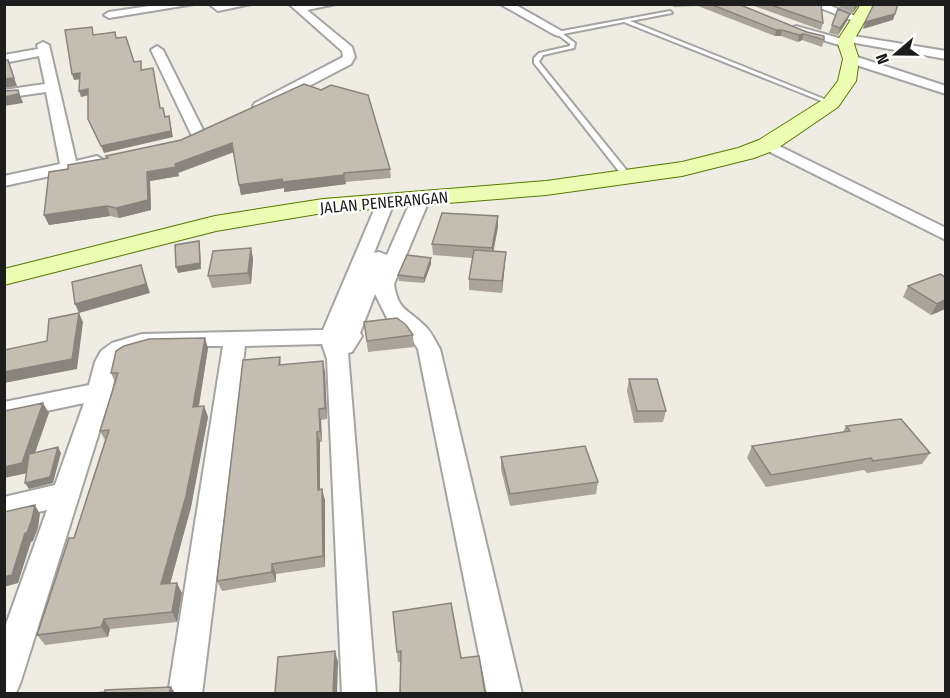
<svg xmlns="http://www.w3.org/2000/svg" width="950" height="698" font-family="'Fira Sans Condensed',sans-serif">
<rect width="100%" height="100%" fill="#efede3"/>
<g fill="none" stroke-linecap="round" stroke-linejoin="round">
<g stroke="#a4a4a4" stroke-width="4">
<path id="lane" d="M670 11 672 13 630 21 834 103 829 104 624 22 563 34 575 43 574 48 543 55 539 62 632 177 625 179 534 63V58L539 53 570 46V44L557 34V32Z"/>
</g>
<g stroke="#a4a4a4" stroke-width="4">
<path id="street" d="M163 4H194L109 18 104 15 109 12Z
M209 4H251L218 11Z
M289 4H336L307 10 352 47 355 57 351 64 265 109H255L253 106 255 103 343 57 342 51Z
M500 4H514L565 33 559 36 555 35Z
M810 4H826L865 20 864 22H856Z
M796 26 842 39 843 36 847 35 946 51V59L850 42V46L846 47 792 31 790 29Z
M43 42 49 45 76 161 97 156 105 161 97 166 4 186V176L60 164 46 92 4 98V90L45 84 39 56 4 63V55L38 49 37 45Z
M157 46 163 50 206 136 204 139H194L192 136 151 50Z
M851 55 946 86V94L847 62 845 59Z
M767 140 946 228V240L762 148 759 145Z
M421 193 427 194 430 198 394 284C398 311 407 308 424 325 431 331 435 341 440 349L522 694H487L418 349 409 335 387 318 375 294 360 333 362 336 352 352 348 353 376 694H342L327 359 322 344 245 346 202 694H168L223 346C195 347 139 341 118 360L112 391 21 681 16 693 4 694V630L47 510 4 520V497L55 485 84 403 4 420V402L89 385 95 362 101 351 112 343 142 334 323 330 380 196H392L395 200 374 253 379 252 387 255 412 198 415 194Z"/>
</g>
<g stroke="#567900" stroke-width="2">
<path id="secondary" d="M861 4H875L855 38 854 44 859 59 856 81 838 107 775 150 754 158 682 176 546 195 323 213 216 231 4 285V269L215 216 323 199 546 181 682 162 738 148 759 140 824 99 838 81 843 59 838 44 839 38Z"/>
</g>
<use href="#lane" fill="#fff" fill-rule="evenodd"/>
<use href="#street" fill="#fff" fill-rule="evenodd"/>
<use href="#secondary" fill="#ecfdb3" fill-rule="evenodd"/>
</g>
<path fill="#a9a399" d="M670 4H738L824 40 822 47 802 40 798 42 781 36H775L698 6 674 7Z
M745 4H821L823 23 821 30 754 6Z
M840 4H859L853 13 839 7Z
M847 21 838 35 829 33 832 25Z
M181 140 390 169 391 178 345 182 346 184 284 192V188L241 195 234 152 178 173 179 176 150 181 151 210 119 218 110 216 49 225 44 215 107 158Z
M498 227 493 251 505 263 502 293 469 290V279L472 258 433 255 432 244Z
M251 248 253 259 251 284 212 288 208 276Z
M431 264 424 283 399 281 398 275Z
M908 286 945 309 931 315 903 297Z
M364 322 413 335 414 347 368 352Z
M208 348 199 406H204L208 417 191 507 170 584 182 593 177 622 110 629 108 637 45 645 37 635 74 538 105 440 100 431 115 382 111 373Z
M280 357 281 365 325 372 327 419 321 420 322 442H320V489L325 500V567L276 574V582L222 591 217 581Z
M629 379 666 411 663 422 634 423 627 391Z
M846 426 930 453 922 464 867 473 864 470 766 487 747 458 752 446 843 432Z
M501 457 598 482 596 494 510 506 501 469Z
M393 612 461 658 398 662Z"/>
<path fill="#89847d" d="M856 4H859L853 13 855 6Z
M850 14 847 21 838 35 840 28Z
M895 14 893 20 863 29 865 22Z
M776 30H782L781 36H775Z
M804 34 802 40 798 42 799 35Z
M8 60 17 86 4 88V79Z
M80 73 82 79 74 80 72 74Z
M88 89 90 95 81 97 79 91Z
M18 90 23 103 4 106V97Z
M169 116 173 137 104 153 101 146Z
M232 143 234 152 178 173 179 176 150 181 151 210 119 218 116 208 147 172 175 164Z
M344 175 346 184 284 192V188L241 195 239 185 282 179Z
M107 206 110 216 49 225 44 215Z
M498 216V227L492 259V248Z
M199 241 200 247 201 269 178 273 176 267Z
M251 248 253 259 251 284 248 273Z
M506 252 505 263 502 293V281Z
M431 258V264L424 283V278Z
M141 265 150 293 79 313 83 322 77 369 4 383V372L72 359 79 313 75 304Z
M945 300V309L931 315 937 304Z
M205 338 208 348 197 417 193 407Z
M323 361 325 372 327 419 325 408Z
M43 403 49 413 28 473 4 478V467Z
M204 406 208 417 191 507 167 595 161 584Z
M319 409 321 420 322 442 320 431Z
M317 432 320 442V500L318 490Z
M58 447 61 453 53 483 29 489 25 483Z
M322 489 325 500V567L323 556Z
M35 505 40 514 38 528 33 541 31 542 18 583 4 587V577L25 533Z
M272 564 276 574V582L272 572Z
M177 583 182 593 177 622 172 612Z
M104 619 110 629 108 637 101 627Z
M335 651 338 662 337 693H333Z
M171 687 175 693H169Z"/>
<path fill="#c4bdb2" stroke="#89847d" stroke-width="1.5" d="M710 4H738L807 32 824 36V40L804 34 799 35 782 30H776Z
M768 4H821L823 23Z
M874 4H898L895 14 865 22Z
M838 9 850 14 840 28 832 25Z
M92 27 93 35 115 32 116 38 126 37 134 62 141 61V70L153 68 160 108H163L165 117 169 116 171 131 101 146 88 119V89L79 91 80 73 72 74 65 30Z
M4 60H8L14 78 4 79Z
M304 84 321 90 331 85 368 95 390 169 344 173V175L283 182 282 179 239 185 232 143 175 164 176 167 147 172 148 200 116 208 107 206 44 215 49 172 68 169V165L108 158 106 156 181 140Z
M18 90 19 94 4 97V91Z
M442 213 498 216 492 248 432 244Z
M199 241 200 263 176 267 175 245Z
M251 248 248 273 208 276 213 251Z
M474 250 506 252 502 281 469 279Z
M407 255 431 258 424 278 398 275Z
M141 265 146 284 75 304 72 282Z
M940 274 945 277V300L937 304 908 286Z
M79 313 72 359 4 372V350L47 341 49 319Z
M397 318 406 325 413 335 367 341 364 322Z
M205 338 193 407 204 406 186 496 161 584 177 583 172 612 104 619 101 627 37 635 69 538H74L109 430 100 431 118 373H111L116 351 124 346 149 339Z
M280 357 279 365 323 361 325 408 319 409 320 431 317 432 318 490 322 489 323 556 272 564V572L217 581 243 360Z
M629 379H657L666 411H637Z
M43 403 22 463 4 467V411Z
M901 419 930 453 873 461 871 458 771 475 752 446 850 431 846 426Z
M585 446 598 482 510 494 501 457Z
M58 447 50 477 25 483 29 454Z
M35 505 32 519 27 533H25L12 575 4 577V512Z
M451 603 461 658 479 656 485 693H400L401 651 397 652 393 612Z
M335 651 333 693H275L278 657Z
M171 687 169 693H96L105 692V690Z"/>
<g text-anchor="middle" stroke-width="5" stroke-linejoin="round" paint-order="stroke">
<g font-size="16" fill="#1d1d1d" stroke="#fff">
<text transform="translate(384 202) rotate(-5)" y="6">JALAN PENERANGAN</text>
</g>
</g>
<rect width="950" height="698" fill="none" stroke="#1d1d1d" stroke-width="12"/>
<g transform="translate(896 54) rotate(250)" stroke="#ffffff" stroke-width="4.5" paint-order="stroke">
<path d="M0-4.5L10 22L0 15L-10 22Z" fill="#1d1d1d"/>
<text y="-9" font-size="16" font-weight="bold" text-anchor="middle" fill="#1d1d1d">N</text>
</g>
</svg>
